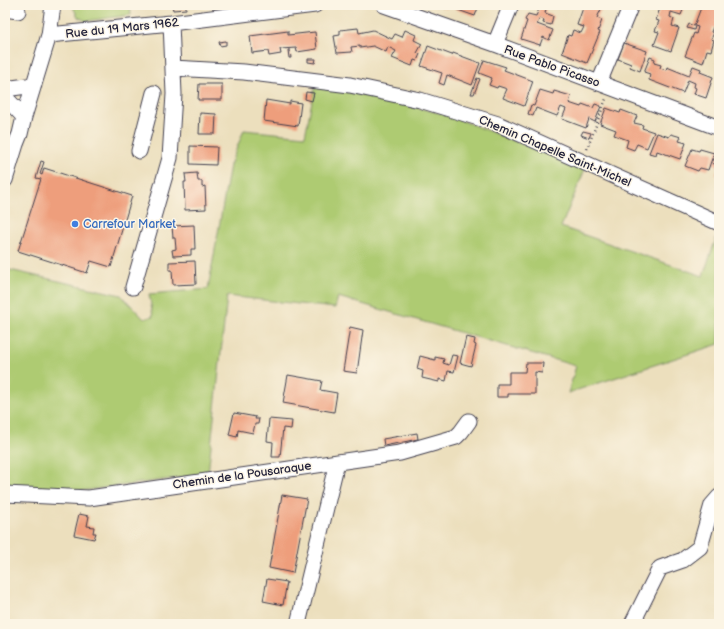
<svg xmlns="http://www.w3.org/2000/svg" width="724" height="629" font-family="'Balsamiq Sans',sans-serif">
<rect width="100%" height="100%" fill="#fcf5e5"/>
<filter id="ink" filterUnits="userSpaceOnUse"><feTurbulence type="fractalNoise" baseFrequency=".025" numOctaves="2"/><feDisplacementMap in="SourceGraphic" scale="8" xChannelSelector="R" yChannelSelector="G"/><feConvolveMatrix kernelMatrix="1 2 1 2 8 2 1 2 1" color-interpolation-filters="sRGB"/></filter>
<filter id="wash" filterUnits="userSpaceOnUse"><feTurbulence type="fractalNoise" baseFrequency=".012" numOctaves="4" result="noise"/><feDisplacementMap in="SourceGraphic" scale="16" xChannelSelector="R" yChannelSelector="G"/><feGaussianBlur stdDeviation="0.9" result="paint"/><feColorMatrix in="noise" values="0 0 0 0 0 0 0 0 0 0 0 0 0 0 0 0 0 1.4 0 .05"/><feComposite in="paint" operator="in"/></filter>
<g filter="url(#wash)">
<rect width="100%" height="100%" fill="#ecdfbd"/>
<path fill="#aecb72" stroke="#687656" d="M72 5H130L131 15 86 21 78 17Z
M315 86 364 95 448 115 585 169 561 227 703 276 719 230V344L568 393 576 366 338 297 335 308 227 296 208 474 81 491 5 488V269L121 295 144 319 153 316 149 294 208 289 230 165 244 130 305 136Z"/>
<g id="blocks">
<path fill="#ee9e7b" d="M172 5H186V9L173 10Z
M440 5H448L446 9 440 6Z
M457 5H479L475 16 455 9Z
M529 5H547L545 13 553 16 551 25 543 23 544 20 540 18 537 24 553 30 549 40 543 37 540 45 521 39 527 21 525 20 528 14 536 16 539 9Z
M584 5H596L602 7 597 18 602 20 598 31 600 32 587 63 562 53 568 35 571 36 573 30 581 33 584 27 577 25Z
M661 5H685L681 15 671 12 670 17 674 19 672 26 679 28 671 51 654 45 659 32 655 31 659 21 656 20Z
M702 5H719V27L718 29 713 27 711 32 714 33 711 39 714 40 711 51 707 50 703 63 685 56 694 33 696 34 698 27 695 26 694 30 687 28 689 24 694 26Z
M358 28 359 33 373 30 392 39 395 34 402 37 405 30 416 35 414 40 422 44 417 53 420 54 417 61 414 60 412 66 392 58 396 51 388 47 386 52 373 46 360 48V46L351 47 352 52 337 53 334 36 340 35V30Z
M288 31V35L315 32 317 49 297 52 296 48 280 49 281 54 269 56 268 51 252 53 250 36Z
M226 41V45L220 46 219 42Z
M624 43 647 51 640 71 630 67 631 64 618 59Z
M428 46 452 55 453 53 480 63 472 85 447 75 444 85 439 83 442 73 421 66Z
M288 50H290L291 58H289Z
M650 57 655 59 654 63 661 65 660 68 666 70 667 67 689 76 693 66 701 69 700 72 713 77 706 98 694 94 696 88 694 87 695 83 688 80 683 93 649 80 650 74 644 72Z
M308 59H316L315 63 308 62Z
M484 60 506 67 504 70 533 81 524 106 503 98 507 89 498 86 497 88 489 85 492 78 479 73Z
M477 78 480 79 474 94H471Z
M199 84H222V100H198Z
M540 90 553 94 554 91 571 96 569 103 581 107 582 104 593 108 595 104 601 106 595 122 589 119 586 128 562 119 566 109 561 107 557 116 536 108 533 116 528 114 531 105 534 106Z
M306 92 314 93 312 101 305 99Z
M266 100 290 104V101L301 103 298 126 264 121Z
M606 108 620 113 621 110 637 116 634 123 643 125 642 128 654 132 647 148 637 144 634 150 626 147 628 140 614 135 616 130 600 124Z
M200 113 216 114 215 134H199Z
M583 131 591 133 589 138 581 135Z
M657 133 669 137 671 134 681 137 679 141 686 143 680 159 657 151 656 155 649 153Z
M190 146 217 147 216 165 190 164Z
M719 147V166L712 163Z
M692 149 699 151 700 149 714 153 708 170 700 168 698 171 685 166Z
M41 161 44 162 40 174 42 175 44 168 132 196 111 267 91 261 87 273 18 251 41 179 36 178Z
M719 166V176L716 174Z
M197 173 198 181H202V187L205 186 206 209 185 210 184 182H186L185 174Z
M194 225 195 249H191V255L173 256 172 250 176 249 175 238H173L172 226Z
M195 261 196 284 173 285 172 270H169V262Z
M350 327 363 330 357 373 343 371Z
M466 337 475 339 474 344 476 345 471 366 460 363Z
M452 355 458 356 454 372 448 371 446 381 439 379V382L422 378 423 371 417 369 420 356 435 360V357L444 359 443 363 449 365Z
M526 363H543L542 373 535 372V394H508V397H497V384H509V372H525Z
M288 375 322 381 320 390 337 393 334 412 283 403Z
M234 413 256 417 255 419H259L258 424H255L253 433 238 430 237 437 229 435Z
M269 419 292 421 291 429 283 428 280 457H272L273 442 267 441Z
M417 433 418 439 384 446 383 439Z
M282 495 307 499 293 573 269 568Z
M79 514 89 516 87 526 94 527 93 533H96L94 539 74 535Z
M267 579 287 582 283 605 263 601Z"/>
</g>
</g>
<g filter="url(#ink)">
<use href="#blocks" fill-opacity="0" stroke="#403e4e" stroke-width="1"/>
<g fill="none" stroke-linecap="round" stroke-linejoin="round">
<g stroke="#403e4e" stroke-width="17">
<path id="minor" d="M384 5 495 44 719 128
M5 9 18 11
M49 35 171 23 315 5
M495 44 511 5
M173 68 244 72 350 85 420 100 498 124 719 223
M599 83 631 5
M5 89 34 85
M5 97 24 117
M139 151 154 93
M5 180 16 144 20 134 24 117 49 35 53 5
M133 287 170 158 174 94 171 23
M5 494 89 498 400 453 456 437 461 432 469 421
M298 624 337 462
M632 624 660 568 683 560 700 547 712 505 719 497"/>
</g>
<path stroke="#403e4e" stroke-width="2.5" stroke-dasharray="1 3" stroke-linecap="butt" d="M587 149 606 99"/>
<use href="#minor" stroke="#fff" stroke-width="15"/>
</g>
</g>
<circle fill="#3f7fe0" stroke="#fcf5e5" stroke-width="1.5" cx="75" cy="224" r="4"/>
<g text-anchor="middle" stroke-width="3" stroke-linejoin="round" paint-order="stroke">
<g font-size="12" fill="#22223b" stroke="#fcf5e5">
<text transform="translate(122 28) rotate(-6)" y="4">Rue du 19 Mars 1962</text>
<text transform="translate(552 66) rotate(20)" y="4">Rue Pablo Picasso</text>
<text transform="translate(555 151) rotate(23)" y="4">Chemin Chapelle Saint-Michel</text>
<text transform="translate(242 475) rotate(-8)" y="4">Chemin de la Pousaraque</text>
</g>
<g font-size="12" fill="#366cbe" stroke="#fcf5e5" text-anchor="start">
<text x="83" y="228">Carrefour Market</text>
</g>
</g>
<rect width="724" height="629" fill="none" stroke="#fcf5e5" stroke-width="20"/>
</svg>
